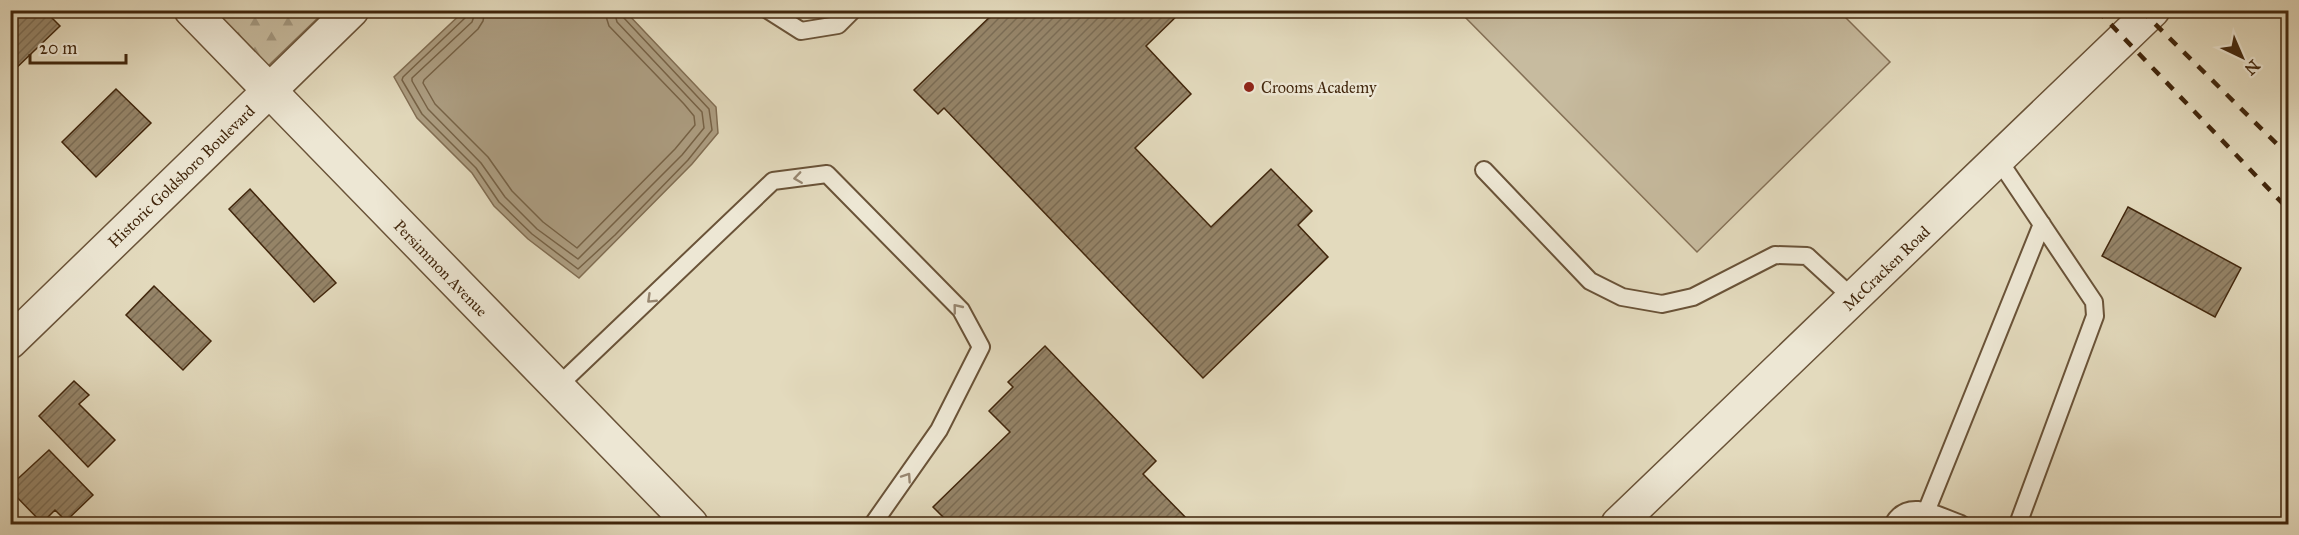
<svg xmlns="http://www.w3.org/2000/svg" width="2299" height="535" font-family="'IM FELL Great Primer',serif">
<defs>
<pattern id="forest-firs" width="22" height="20" patternUnits="userSpaceOnUse" patternTransform="scale(1.5)"><rect width="22" height="20" fill="#c7bb9f"/><path d="M5 1l3.5 6h-7zM16 11l3.5 6h-7z" fill="#a39880"/></pattern>
<pattern id="building-hatch" width="6" height="6" patternUnits="userSpaceOnUse" patternTransform="scale(1.5)"><rect width="6" height="6" fill="#958468"/><path d="M-1 1l2-2M0 6l6-6M5 7l2-2" fill="none" stroke="#7b6c54"/></pattern>
</defs>
<rect width="100%" height="100%" fill="#e3dabd"/>
<filter id="stains"><feTurbulence type="fractalNoise" baseFrequency=".00333" numOctaves="4"/><feColorMatrix values="0 0 0 0 .2 0 0 0 0 .09 0 0 0 0 .02 0 0 0 .5 -.17"/></filter>
<radialGradient id="worn" r=".72"><stop offset=".6" stop-color="#630" stop-opacity="0"/><stop offset="1" stop-color="#630" stop-opacity=".3"/></radialGradient>
<path fill="url(#forest-firs)" stroke="#847056" stroke-width="1.5" d="M213 11H325L267 67Z"/>
<path fill="#c7bb9f" stroke="#847056" stroke-width="1.5" d="M1459 11H1839L1890 62 1697 252Z"/>
<path fill="#ac9d81" stroke="#816d52" stroke-width="1.5" d="M465 10 625 11 716 107 718 133 692 164 579 278 528 239 494 206 472 173 417 118 394 77Z"/>
<g fill="none" stroke-linecap="round" stroke-linejoin="round">
<path stroke="#766246" stroke-width="1.5" d="M468 10 466 17 403 77 402 80 422 114 476 168 499 202 532 234 578 269 615 235 688 160 712 130 709 109 623 17 621 10
M476 10 472 22 412 78V81L428 109 481 163 505 197 537 229 578 259 682 155 704 128 702 112 617 22 614 10
M485 10 483 21 478 29 424 80 423 83 435 104 488 157 512 191 543 222 577 248 675 149 695 125 694 116 684 104 609 26 604 10"/>
</g>
<path fill="url(#building-hatch)" stroke="#41260c" stroke-width="1.5" d="M10 10H44L60 26 10 74Z
M997 10H1183L1146 46 1191 94 1135 148 1211 227 1271 169 1312 211 1298 225 1328 257 1203 378 944 108 938 114 914 90Z
M116 89 151 123 96 177 62 142Z
M250 189 336 283 314 302 229 209Z
M2128 207 2241 268 2215 317 2102 256Z
M154 286 211 341 183 370 126 315Z
M1045 346 1156 461 1143 474 1192 524H936L943 517 933 507 1010 432 989 411 1013 387 1008 382Z
M74 381 89 395 79 404 115 440 88 467 39 416Z
M49 450 93 495 66 521 55 510 42 523 10 490V486Z"/>
<g fill="none" stroke-linecap="round" stroke-linejoin="round">
<g stroke="#6a5338" stroke-width="20">
<path id="service" d="M768 10 801 31 838 25 853 10
M1998 159 2094 302 2095 316 2018 524
M1484 170 1590 281 1622 297 1662 304 1693 297 1775 255 1807 256 1854 299
M557 387 773 181 827 174 961 310 981 347 939 430 873 524
M1926 512 2042 224
M1893 524C1908 497 1938 516 1961 524"/>
</g>
<g stroke="#6a5338" stroke-width="36">
<path id="minor" d="M269 91 352 10"/>
</g>
<g stroke="#6a5338" stroke-width="36">
<path id="tertiary" d="M191 10 691 524
M10 342 269 91
M1618 524 2153 10"/>
</g>
<use href="#service" stroke="#ede7d4" stroke-width="16"/>
<use href="#minor" stroke="#ede7d4" stroke-width="33"/>
<use href="#tertiary" stroke="#ede7d4" stroke-width="33"/>
<path stroke="#41260c" stroke-width="4.5" stroke-dasharray="10 10" stroke-linecap="butt" d="M2097 10 2288 209
M2141 10 2288 155"/>
</g>
<defs><path id="oneway-chevron" d="M-2-3.5L2.5 0L-2 3.5" fill="none" stroke-width="1.6" stroke-linecap="round" stroke-linejoin="round" transform="scale(1.5)"/></defs>
<g stroke="#978670">
<use href="#oneway-chevron" transform="translate(798 178) rotate(172)"/>
<use href="#oneway-chevron" transform="translate(651 299) rotate(136)"/>
<use href="#oneway-chevron" transform="translate(957 308) rotate(-129)"/>
<use href="#oneway-chevron" transform="translate(907 477) rotate(-56)"/>
</g>
<circle fill="#8f2418" stroke="#ede7d4" stroke-width="2" cx="1249" cy="87" r="6"/>
<g text-anchor="middle" stroke-width="5" stroke-linejoin="round" paint-order="stroke">
<g font-size="16" fill="#41260c" stroke="#ede7d4" text-anchor="start">
<text x="1261" y="93">Crooms Academy</text>
</g>
<g font-size="16" fill="#41260c" stroke="#ede7d4">
<text transform="translate(181 176) rotate(-44)" y="6">Historic Goldsboro Boulevard</text>
<text transform="translate(441 268) rotate(46)" y="6">Persimmon Avenue</text>
<text transform="translate(1886 268) rotate(-44)" y="6">McCracken Road</text>
</g>
</g>
<rect width="2299" height="535" fill="none" stroke="#e3dabd" stroke-width="36"/>
<rect x="12" y="12" width="2275" height="511" fill="none" stroke="#41260c" stroke-width="3"/>
<rect x="18" y="18" width="2263" height="499" fill="none" stroke="#41260c" stroke-width="1.5"/>
<g transform="translate(2242 57) rotate(136)" stroke="#ede7d4" stroke-width="4.5" paint-order="stroke">
<path d="M0-4.5L10 22L0 15L-10 22Z" fill="#41260c"/>
<text y="-9" font-size="16" font-weight="bold" text-anchor="middle" fill="#41260c">N</text>
</g>
<path d="M30 54v9h96v-9" fill="none" stroke="#41260c" stroke-width="3"/>
<text x="39" y="54" font-size="18" fill="#41260c" stroke="#ede7d4" stroke-width="4.5" paint-order="stroke">20 m</text>
<rect width="100%" height="100%" filter="url(#stains)"/>
<rect width="100%" height="100%" fill="url(#worn)"/>
</svg>
